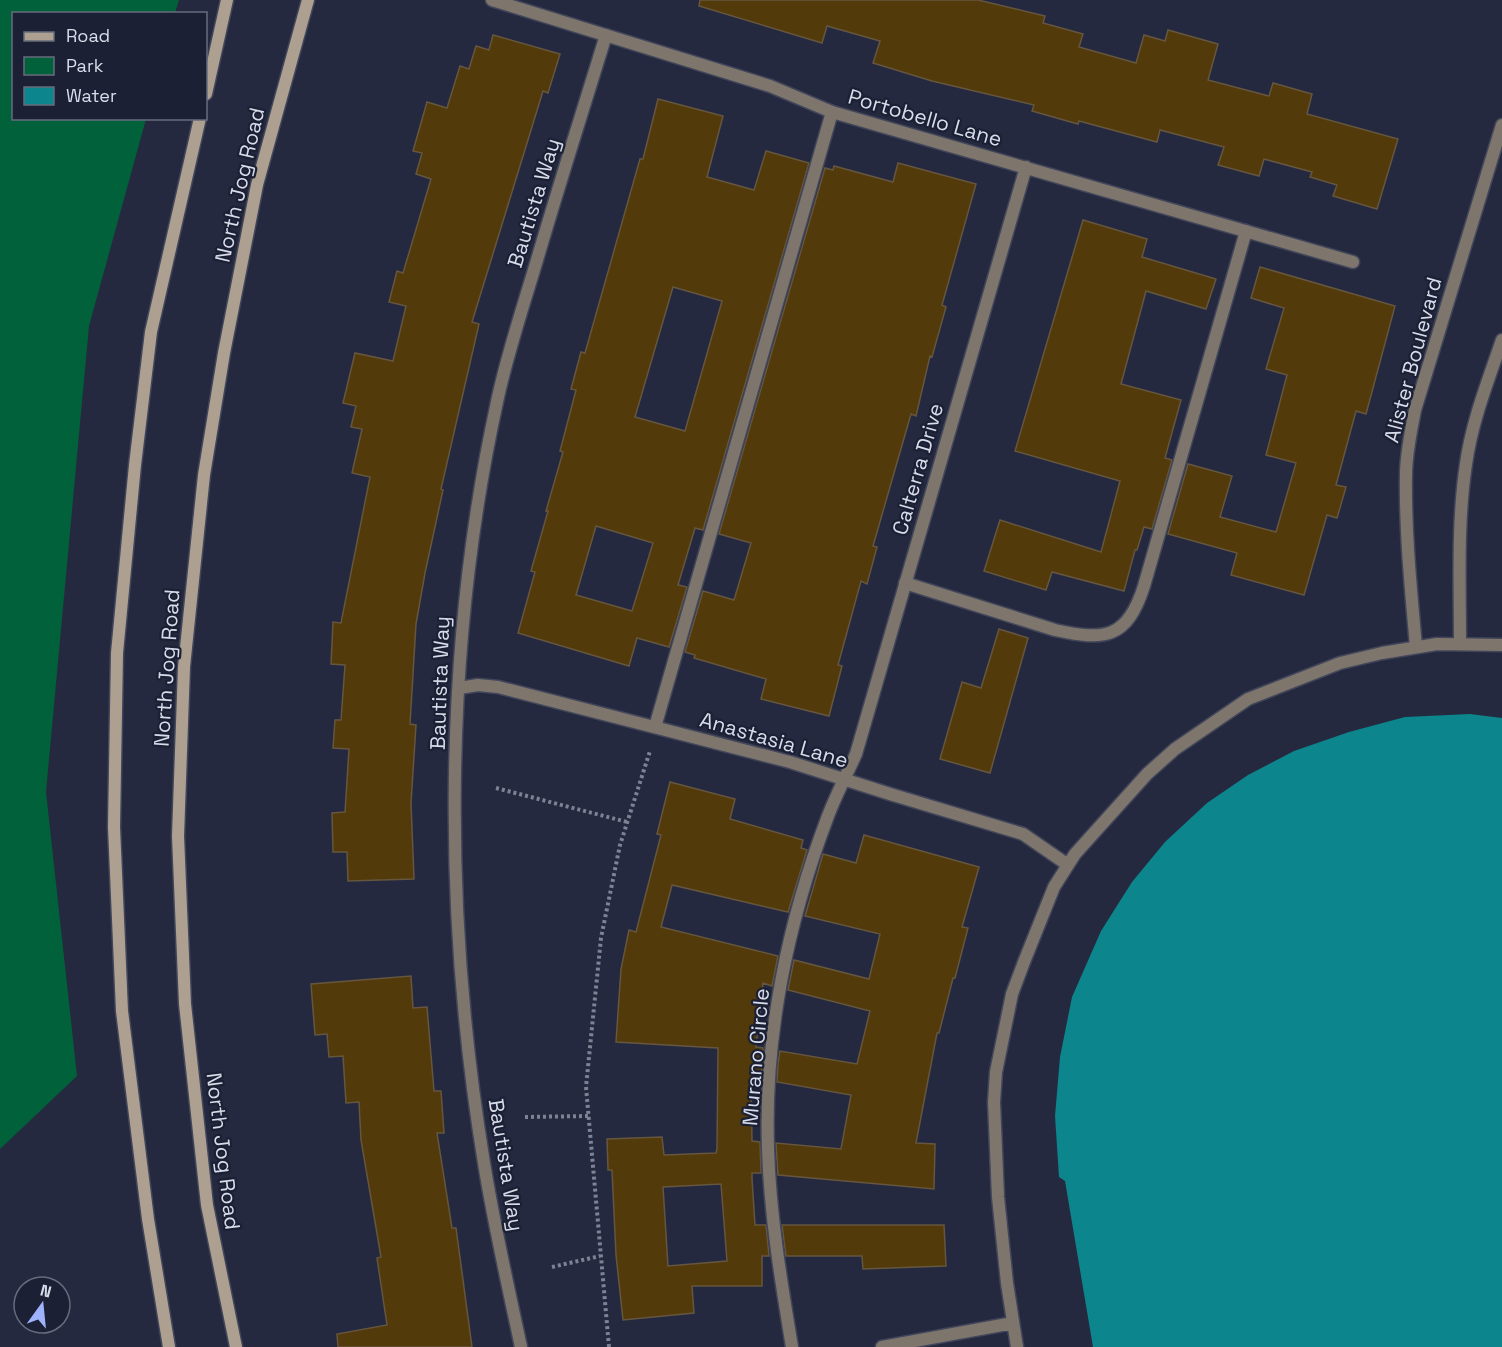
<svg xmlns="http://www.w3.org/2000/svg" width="1502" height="1347" font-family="'Space Grotesk',sans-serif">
<rect width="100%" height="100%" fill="#25293f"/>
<path fill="#00613b" d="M0 0H179L175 13 14 14V118L146 119 89 326 46 792 77 1076 0 1149Z"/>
<path fill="#0c858c" d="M1470 714 1502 718V1347H1093L1065 1181 1059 1177 1055 1116 1060 1057 1072 997 1101 931 1132 882 1165 842 1207 803 1248 775 1294 751 1349 732 1405 717Z"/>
<path fill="#533a0a" stroke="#65563f" stroke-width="1.5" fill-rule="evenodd" d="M700 0H978L1045 16 1043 23 1083 34 1079 47 1136 63 1144 35 1165 41 1168 30 1218 44 1208 80 1269 96 1273 83 1312 94 1307 114 1398 139 1377 209 1333 196 1337 185 1310 177 1312 172 1264 159 1259 176 1218 165 1224 147 1160 130 1157 142 1079 121 1078 124 1032 111 1034 105 932 81 873 63 880 41 827 26 822 43 699 6Z
M493 35 560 54 548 93 543 91 472 322 479 324 441 489 443 490 425 573 416 624 410 724 416 725 411 803 414 879 348 881 347 852H333L332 813 345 812 349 749 333 748 335 720H341L345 665 331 664 333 622 341 623 370 477 352 473 362 429 351 427 356 406 343 403 355 353 393 361 406 306 389 302 397 271 403 273 431 179 416 174 422 153 413 151 427 102 447 108 460 66 469 69 476 46 489 50Z
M658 99 723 116 707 177 754 190 766 151 809 163 703 530 695 528 678 585 687 587 669 647 637 638 629 666 518 633 535 572 531 571 548 511H546L563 452 560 451 576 390 571 389 581 352 585 353 640 159H643ZM673 287 722 301 685 431 635 417ZM596 526 653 543 632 611 576 595Z
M898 163 976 184 942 305 946 307 932 357 930 356 916 416 911 414 873 546 877 547 867 584 861 581 838 665 842 666 829 716 761 699 766 679 694 658 695 655 685 652 703 591 734 600 751 543 719 534 825 168 833 170 834 166 893 182Z
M1083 220 1147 239 1142 257 1216 279 1206 309 1146 291 1121 384 1181 400 1165 458 1172 460 1152 529 1144 527 1137 550H1135L1124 591 1052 572 1046 590 984 571 1000 520 1101 552 1120 481 1015 451Z
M1260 267 1395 306 1366 414 1356 411 1336 485 1346 487 1337 518 1327 515 1304 595 1231 575 1237 553 1168 534 1188 464 1232 476 1220 517 1276 532 1296 463 1266 455 1287 375 1266 369 1284 308 1251 298Z
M999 629 1028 638 990 773 940 759 962 682 981 688Z
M670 782 735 799 730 819 803 840 801 848 807 850 788 912 672 885 661 927 778 956 772 986 763 983 756 1047 763 1048 761 1079 751 1078 752 1141 760 1142 761 1173H752V1179L755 1225H766L769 1256H762V1286H692L694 1313 623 1320 616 1255 612 1170H608L607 1139 662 1137 664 1155 716 1153 717 1149 718 1048 616 1042 621 969 629 930 636 932 661 835 657 834ZM721 1184 727 1261 668 1266 663 1187Z
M864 835 979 867 962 927 968 928 955 978H953L939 1033H937L916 1143 935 1144 934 1189 778 1175 776 1143 841 1149 851 1095 777 1082 778 1065 780 1051 857 1064 870 1011 788 990 794 960 869 979 880 934 805 916 823 854 856 863Z
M411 976 413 1008 427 1007 434 1091H441L444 1133H437L452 1228H456L472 1347H338L337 1334 387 1325 377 1258 381 1257 361 1140 359 1102 346 1103 343 1056 329 1057 327 1034 315 1035 311 984Z
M782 1225H944L946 1266 863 1269 862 1256H786Z"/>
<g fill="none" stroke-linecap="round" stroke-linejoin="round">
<g stroke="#42465a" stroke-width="15">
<path id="lane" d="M905 583 1055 630C1105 641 1127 639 1144 586L1246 231
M655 727 832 112"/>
</g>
<g stroke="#42465a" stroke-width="15">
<path id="street" d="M492 0 770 86 832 112 1353 262
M1460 644C1460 585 1457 523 1466 464 1472 421 1488 381 1502 340
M1416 647C1411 590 1405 532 1406 475 1406 453 1411 432 1415 410L1502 125
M459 688 478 685 498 687 790 762 890 794 1023 834 1068 865
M521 1347C508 1286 494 1225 484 1163 443 914 443 649 497 402 507 354 523 307 537 260 559 185 583 110 606 35
M792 1347C781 1281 770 1215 768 1149 764 1036 788 921 828 816 836 795 847 774 856 754L1026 167
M882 1347 1013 1323
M1017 1347 1007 1283 998 1197 994 1102 996 1072 1012 994 1024 962 1054 887 1075 854 1147 774 1175 749 1248 699 1340 663 1382 653 1437 644 1502 645"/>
</g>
<g stroke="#42465a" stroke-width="15">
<path id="secondary" d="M206 94 227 0
M169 1347 148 1219 122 1011 114 827 117 653 135 465 151 332 200 118
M236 1347 207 1205 185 1004 178 836 184 667 204 475 224 353 257 185 308 0"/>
</g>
<path stroke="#7e8294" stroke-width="4" stroke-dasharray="3 3" stroke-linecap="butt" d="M496 788 627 822
M525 1117 588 1116
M552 1267 600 1256
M609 1347 586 1087 601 938 620 845 650 751"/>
<use href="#lane" stroke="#7e766c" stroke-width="12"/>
<use href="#street" stroke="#7e766c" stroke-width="12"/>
<use href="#secondary" stroke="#ada091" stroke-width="12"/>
</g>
<g text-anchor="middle" stroke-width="4.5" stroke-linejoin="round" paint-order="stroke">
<g font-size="21" fill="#d8dcea" stroke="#1b2034">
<text transform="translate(925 118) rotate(16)" y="7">Portobello Lane</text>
<text transform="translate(240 185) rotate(-77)" y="7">North Jog Road</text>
<text transform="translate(534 203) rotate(-73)" y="7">Bautista Way</text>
<text transform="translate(1413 360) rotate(-75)" y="7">Alister Boulevard</text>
<text transform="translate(918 469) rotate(-74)" y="7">Calterra Drive</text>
<text transform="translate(167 668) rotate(-86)" y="7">North Jog Road</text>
<text transform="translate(440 683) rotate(-88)" y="7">Bautista Way</text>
<text transform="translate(774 740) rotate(16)" y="7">Anastasia Lane</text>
<text transform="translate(756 1057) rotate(-85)" y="7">Murano Circle</text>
<text transform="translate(223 1151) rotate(83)" y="7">North Jog Road</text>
<text transform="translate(506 1165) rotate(81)" y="7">Bautista Way</text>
</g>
</g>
<rect x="12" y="12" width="195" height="108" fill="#1b2034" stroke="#676b7d" stroke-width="1.5"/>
<rect x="24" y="32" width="30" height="9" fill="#ada091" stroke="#676b7d" stroke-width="1.5"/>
<text x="66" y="42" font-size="18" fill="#d8dcea">Road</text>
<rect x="24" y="57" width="30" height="18" fill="#00613b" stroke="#676b7d" stroke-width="1.5"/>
<text x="66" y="72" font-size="18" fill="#d8dcea">Park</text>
<rect x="24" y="87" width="30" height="18" fill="#0c858c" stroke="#676b7d" stroke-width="1.5"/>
<text x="66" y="102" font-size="18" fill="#d8dcea">Water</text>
<g transform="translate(42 1305) rotate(15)"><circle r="28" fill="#1b2034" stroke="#676b7d" stroke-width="1.5"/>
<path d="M0-4.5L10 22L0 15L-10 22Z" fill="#9fb3fd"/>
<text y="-9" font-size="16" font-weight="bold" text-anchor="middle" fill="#d8dcea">N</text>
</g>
</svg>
